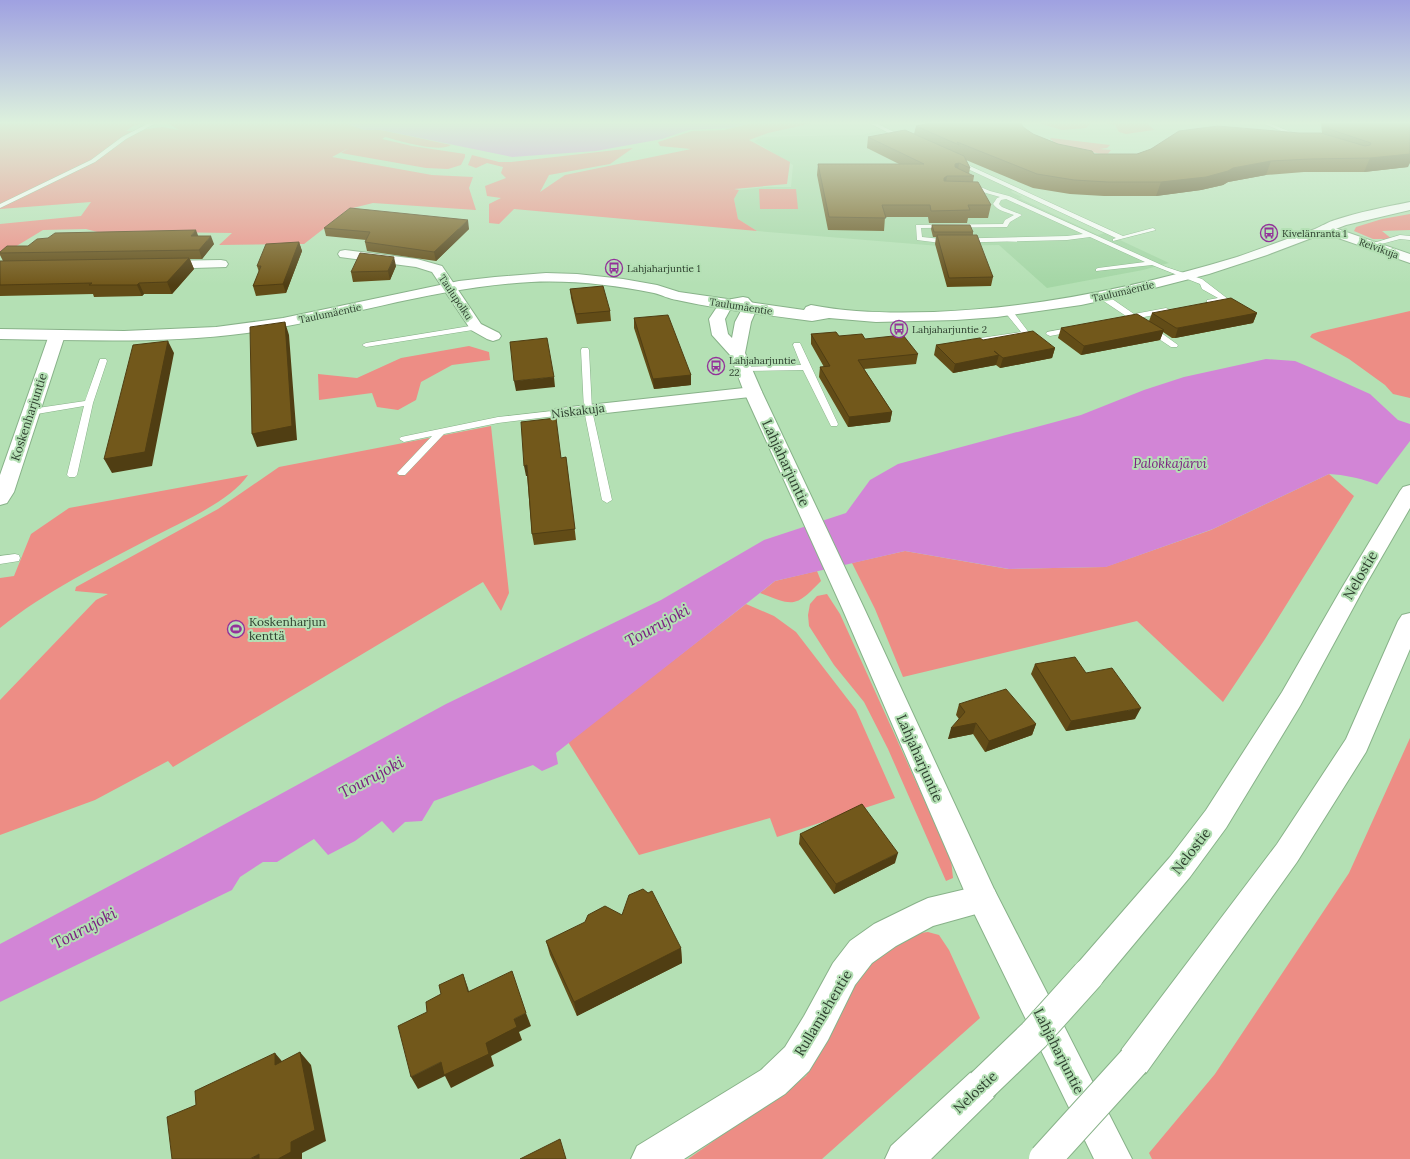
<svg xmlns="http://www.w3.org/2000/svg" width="1410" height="1159" font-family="Lora,serif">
<rect width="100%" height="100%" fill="#b4e0b4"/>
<path fill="#a4d6a5" d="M882 130 1014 189 1011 192 1022 197 1019 198 1098 235 1105 233 1169 263 1143 270 1047 288 999 245 939 246 757 231 738 219 734 199 739 190 767 187H791L793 165 754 141 763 137 861 135Z"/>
<path fill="#ed8d85" d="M0 123H147L133 126 126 131H133L162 127 179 130 169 124 161 123H345L364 130H381L451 145C439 153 400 141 385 137L382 139 412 146 465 154V157L461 165 448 169 426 168 341 153 349 148 332 157 432 175 473 177 469 188 476 210 373 203 349 209 304 244 219 245 232 233 159 232 105 234 86 229 43 230 0 256V224L81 216 91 202 0 209Z
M752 123H813L768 133 749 140 790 162 787 184 734 189 739 190 734 199 738 219 757 231 514 209 499 224 489 223V204L501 198 487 196 485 186 506 178 501 173 503 167 487 163 476 168 468 165 472 155 499 162H511L633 148 610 164 549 175 540 192 565 175 691 149 660 146 658 142 692 131 724 130Z
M1038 123H1091L1086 128 1062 130Z
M1104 123H1147L1154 130 1126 134 1119 132 1115 125Z
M1051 138 1110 145 1107 148 1099 149 1111 150 1107 155 1054 145 1053 141 1050 139Z
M759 189H796L798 209H760Z
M1410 214V230L1382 231 1392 239H1373L1354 231 1356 227 1382 219Z
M1410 311V398L1393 394 1385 385 1349 359 1310 337 1312 334 1318 332Z
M469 346 489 352 490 360 452 365 421 382 416 400 398 410 377 407 372 393 319 400 318 374 357 378 401 358Z
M491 426 509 593 501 611 483 582 173 767 168 761 95 800 0 835V700L96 600 108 594 75 591 76 587 218 509 279 467Z
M1329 474 1354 496 1265 639 1223 702 1137 621 903 677 875 609 852 563 905 551 1008 569 1105 567 1211 530Z
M248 475C230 502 179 523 149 539 98 566 46 591 0 628V578L14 576 31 534 69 508Z
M817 571 821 581C795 608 794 606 760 593L775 581Z
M827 594 840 614 951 859 953 878 946 881 888 749 864 702 834 665 809 626 808 615 810 604 817 596Z
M746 604 774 616 796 632 856 710 895 798 777 837 770 818 639 855 568 742Z
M1410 738V1159H1152L1149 1153 1215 1074 1349 873Z
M928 932 939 935 949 950 980 1018 822 1159H688L806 1076 819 1054 859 970 912 934Z"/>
<path fill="#d285d6" d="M345 123H751L730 128 689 130 662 139 596 151 512 157 381 130H364Z
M1266 359 1295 361 1321 372 1370 394 1398 420 1410 424V498C1382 486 1361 476 1329 474L1213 529 1106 567 1009 569 905 551 775 581 556 753 558 764 542 771 533 765 434 801 422 821 405 822 393 833 382 821 355 841 328 855 314 839 277 862H263L240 877 232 890 0 1002V944L183 847 446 704 661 600 764 540 846 513 870 480 898 464 1081 415 1144 390 1184 377Z"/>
<path fill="#b4e0b4" d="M1410 441V500L1376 486Z"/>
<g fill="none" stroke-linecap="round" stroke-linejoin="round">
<g stroke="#88b289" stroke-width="1">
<path id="service" d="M149 123H156L126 139 95 162 0 208V204L91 160 122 137Z
M869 123H876L908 139 903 140Z
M1262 123H1269L1303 137 1298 138Z
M957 160 1123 236 1153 228 1156 230 1113 241V239L1116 238 955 163V161Z
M967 183H971L990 191 1009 196 1166 267 1202 279 1228 299 1224 301 1207 304V300L1218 298 1202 289 1200 284 1152 265 1096 271V269L1098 268 1145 262 1090 237 1067 240 941 243 917 240 916 225 1003 224 1005 220 1014 215C1006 212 998 211 993 204L997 198 1000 197 986 193 967 185ZM1006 199 1083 234 1067 236 941 239 922 237 921 228 1007 227 1010 222 1022 215 1002 207 999 204 1001 200Z
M1400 235 1410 236V240L1400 239 1370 247 1367 245Z
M1099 294H1105L1134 314 1166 308 1170 310 1169 312 1139 318V321C1134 322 1131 319 1126 320L1122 318 1126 316 1099 298Z
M1005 309H1011L1030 334 1029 336 964 344 963 342 967 340 1021 332 1004 311Z
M476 325H479V329L366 347 362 345 366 343Z
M1074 327 1078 329 1077 331 1050 336 1046 334 1047 332Z
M1147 327H1153L1178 345 1177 347H1171L1147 331Z
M794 343H800L801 345 838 424 837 426H831L803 370 743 371 739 369 743 367 801 365 793 345Z
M582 348H588L589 350 592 410 612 500 607 503 602 500 584 410 581 350Z
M100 359H106L107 361 93 403 77 475 75 477H69L67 475 84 406 31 415 27 412 31 409 85 401Z
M561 410 565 413 564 415 498 423 444 434 405 475H399L397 473 432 436 404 442 399 439 401 437 498 417Z
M15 554 19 555 20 558 19 561 0 564V556Z"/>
</g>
<g stroke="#88b289" stroke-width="2">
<path id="minor" d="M1326 225 1410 254V263L1321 232 1320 229 1321 226Z
M345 250 417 259 442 266 481 324 499 333 501 336 499 339 493 341 487 339 471 330 432 272 416 267 340 257 338 254 340 251Z
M221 260 226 261 228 264 226 267 161 269 156 268 154 265 156 262 161 261Z
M57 330 63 332 65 335 14 492 7 503 0 505V475L49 335 51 332Z
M753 387 759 388 762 392 759 396 561 418 555 417 552 413 555 409 561 408Z
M983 885 994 889 998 899 994 909 933 926 896 946 872 963 855 985 828 1040 809 1071 785 1094 684 1159H631L637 1146 761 1070 785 1047 804 1016 833 963 850 941 874 924 917 903 928 898Z"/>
</g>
<g stroke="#88b289" stroke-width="2">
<path id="tertiary" d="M743 297 748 298 757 308 751 322 745 353 762 392 864 608 994 889 1132 1159H1094L972 909 842 608 744 392 730 355 712 335 709 319 721 301ZM740 306 742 309 735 322 732 338 728 334 725 319 731 308Z"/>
</g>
<g stroke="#88b289" stroke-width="2">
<path id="secondary" d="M1410 202V210L1346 225 1267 255 1209 274 1123 296 1081 305 997 317 956 320 876 322 829 318 812 321C767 315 722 310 677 300 669 299 662 295 654 293 614 285 572 280 531 282 434 287 342 319 247 333 165 344 82 340 0 339V329L124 331 216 327 283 318 459 281 495 277 546 273 577 274 623 279 657 285 679 292 804 310 806 307 811 305C852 313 893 313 934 312 1037 308 1138 287 1237 257 1263 248 1289 238 1315 229 1322 226 1328 222 1335 220 1359 212 1385 207 1410 202Z"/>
</g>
<g stroke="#88b289" stroke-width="2">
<path id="trunk" d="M1410 485V508L1365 586 1300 706 1226 828 1190 877 1099 986 1088 991 1077 986 1072 975 1077 964 1170 857 1206 810 1282 692 1343 586 1400 491 1403 487Z
M1410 613V649L1366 752 1297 862 1146 1073 1134 1078 1122 1073 1117 1061 1122 1049 1277 844 1346 739 1398 621 1402 615Z
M982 1067 994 1073 1000 1085 994 1097 931 1159H885L891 1146 970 1073Z"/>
</g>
<use href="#service" fill="#fff" fill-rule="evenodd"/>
<use href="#minor" fill="#fff" fill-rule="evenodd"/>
<use href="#tertiary" fill="#fff" fill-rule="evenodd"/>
<use href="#secondary" fill="#fff" fill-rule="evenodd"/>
<use href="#trunk" fill="#fff" fill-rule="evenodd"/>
<g stroke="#88b289" stroke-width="34" stroke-linecap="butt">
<path id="trunk-bridge" d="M982 1085 1034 1035 1088 975
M1045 1159 1134 1061"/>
</g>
<use href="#trunk-bridge" stroke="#fff" stroke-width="32"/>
</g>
<path fill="#624c17" d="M1321 123H1410L1408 167 1364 172H1304L1266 175 1228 182 1223 185 1201 190 1156 196H1104L1070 194 1033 188 966 160 970 168 969 174 974 176 973 182 991 205 988 218H968L967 223H929L928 217H885L884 231 828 230 817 175 818 164H899L867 148 868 137 914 134 916 126 1023 127 1033 134 1058 144 1094 154H1137L1299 133H1322Z
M932 225 973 232V235L993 277 991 286 947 287 935 244 936 237H933L931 229Z
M324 228 469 229 436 261 367 251 365 242 366 240 326 236Z
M198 236 214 244 202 259H190L194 269 172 294H144L142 296 94 297 93 294 0 296V261H3L0 255V252L28 246Z
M299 242 302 251 286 293 256 296 253 286 259 272 257 266Z
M396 266 390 280 353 282 351 272Z
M570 289 610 311 611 321 577 324 571 298Z
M1152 313H1257L1253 323 1175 338H1172L1163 332 1160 340 1081 355 1058 338 1061 328 1149 321Z
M634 318 691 375V385L654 389 634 328Z
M811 334 839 336 865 339 918 354 916 364 864 369 892 412 890 422 848 427 819 377 820 367H824L811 344Z
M983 340 1055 348 1052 358 1000 368 996 365 953 373 934 355 936 345Z
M566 457 576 540 534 545 532 534 527 476H526Z
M1035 664 1086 673 1135 719 1066 731 1031 674Z
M959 704 1036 724 1032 735 985 752 973 734 948 739 959 719 956 715Z
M800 834 895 863 834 894 799 844Z
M546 941 681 948 682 963 577 1016 550 955Z"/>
<path fill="#503e13" d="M1410 154V163L1408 167 1364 172 1370 158Z
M1271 161 1266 175 1228 182 1223 185 1201 190 1156 196 1161 182Z
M959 163 957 175 953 176 955 164Z
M947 176 945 188 944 178Z
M468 220 469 229 436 261 434 252Z
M196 230 199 238 191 236Z
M211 236 214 244 202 259 199 250Z
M299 242 302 251 286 293 283 284Z
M394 257 396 266 390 280 388 271Z
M189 258 194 269 172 294 167 282Z
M139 283 144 294 142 296 137 285Z
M1257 313 1253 323 1175 338 1178 328Z
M285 322 289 335 297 440 257 447 252 434Z
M1164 330 1160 340 1081 355 1084 346Z
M168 341 174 353 152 466 112 473 104 459Z
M1055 348 1052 358 1000 368 1003 358Z
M999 355 996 365 953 373 955 364Z
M691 375V385L654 389 653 379Z
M554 377 555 387 516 391 514 381Z
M892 412 890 422 848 427 849 417Z
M527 465 528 476H526L524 466Z
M1141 708 1135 719 1066 731 1071 721Z
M976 723 973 734 948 739 951 728Z
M1036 724 1032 735 985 752 989 741Z
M898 853 895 863 834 894 836 884Z
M681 948 682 963 577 1016 574 1002Z
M463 974 468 988 473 1006 468 992Z
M526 1013 531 1026 519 1032 522 1040 491 1056 494 1066 451 1088 445 1076 418 1089 411 1077 441 1062 486 1043 514 1019Z
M300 1052 311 1065 326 1141 302 1153V1159H278L291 1142Z
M275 1053 286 1066 275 1065Z
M259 1154 264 1159H250Z"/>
<path fill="#72581b" stroke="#503e13" d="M931 123H1021L1023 127 1033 134 1058 144 1092 151 1094 154H1137L1151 149 1179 131 1218 126 1299 133H1321L1365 146 1370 145 1371 143 1329 129 1328 123H1410V154L1370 158 1310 159 1271 161 1233 168 1228 171 1206 177 1161 182H1108L1074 180 1037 174 957 142 959 145 916 126Z
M905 130 964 156 970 168 959 163 955 164V167L974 176H947L944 178V181L978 182 991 205H968L970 210 931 211 930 205H882L886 218 829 217 818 164H924L868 137Z
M350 208 468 220 434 252 365 242 370 232 324 228Z
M932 225H970L973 232H934Z
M196 230 191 236H211L199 250 0 253V252L7 246H28L37 239 48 238 55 233Z
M937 235H977L993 277 949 278Z
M299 242 283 284 253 286 261 266H257L266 244Z
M360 253 394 257 388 271 351 272Z
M189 258 167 282 139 283 137 285H89L92 283 0 285V261Z
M603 286 610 311 576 314 570 289Z
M1231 298 1257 313 1178 328H1176L1152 313Z
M1137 314 1164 330 1084 346 1061 328Z
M668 315 691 375 653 379 634 318Z
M285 322 292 426 252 434 250 327Z
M1033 331 1055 348 1003 358 994 351 999 355 955 364 936 345 980 338 983 340Z
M836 332 839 336 862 334 865 339 903 335 918 354 858 360 892 412 849 417 820 367 830 366 811 334Z
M547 338 554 377 514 381 510 342Z
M168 341 145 452 104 459 133 345Z
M556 418 561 458 566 457 575 529 532 534 527 465 524 466 521 422Z
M1075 657 1086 673 1112 668 1141 708 1071 721 1035 664Z
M1006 689 1036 724 989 741 976 723 951 728 965 712 959 704Z
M862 804 898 853 836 884 800 834Z
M643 889 648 893 652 891 681 948 574 1002 546 941 585 922 588 915 605 906 622 915 629 895Z
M512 971 526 1013 514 1019 517 1027 486 1043 489 1054 444 1075 441 1062 411 1077 398 1026 427 1012 426 1002 441 994 439 985 463 974 468 992Z
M300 1052 315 1130 291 1142V1152L278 1159H259V1154L250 1159H172L167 1117 196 1105 195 1091 275 1053V1065Z
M560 1139 566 1159H520Z"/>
<linearGradient id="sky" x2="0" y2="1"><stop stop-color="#9fa1e1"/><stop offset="0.43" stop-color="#ddf1dd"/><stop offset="1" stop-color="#ddf1dd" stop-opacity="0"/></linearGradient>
<rect width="1410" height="285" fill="url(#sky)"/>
<defs>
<g id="bus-ring" transform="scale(0.9)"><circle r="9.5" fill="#b4e0b4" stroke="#93329a" stroke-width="1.5"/><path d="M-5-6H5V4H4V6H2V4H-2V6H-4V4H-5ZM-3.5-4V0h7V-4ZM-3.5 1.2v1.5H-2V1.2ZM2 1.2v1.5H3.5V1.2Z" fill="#93329a"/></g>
<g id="stadium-ring" transform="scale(0.9)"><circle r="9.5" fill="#b4e0b4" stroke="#93329a" stroke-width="1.5"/><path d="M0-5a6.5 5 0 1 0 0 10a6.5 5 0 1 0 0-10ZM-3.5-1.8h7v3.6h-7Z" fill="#93329a"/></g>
</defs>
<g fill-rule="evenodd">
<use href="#bus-ring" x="1269" y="233"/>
<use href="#bus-ring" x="614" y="268"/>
<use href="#bus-ring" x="899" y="329"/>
<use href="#bus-ring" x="716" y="366"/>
<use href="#stadium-ring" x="236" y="629"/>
</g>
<g text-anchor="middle" stroke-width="4" stroke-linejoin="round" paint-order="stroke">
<g font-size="10" fill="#2e402f" stroke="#b4e0b4" text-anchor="start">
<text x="1282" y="237">Kivelänranta 1</text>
<text x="627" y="272">Lahjaharjuntie 1</text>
<text x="912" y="333">Lahjaharjuntie 2</text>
<text x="729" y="364">Lahjaharjuntie<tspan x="729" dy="12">22</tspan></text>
</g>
<g font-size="10" fill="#2e402f" stroke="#b4e0b4">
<text transform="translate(1379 248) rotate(20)" y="4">Reivikuja</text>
<text transform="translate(1123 291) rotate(-13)" y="4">Taulumäentie</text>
<text transform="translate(456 297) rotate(56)" y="4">Taulupolku</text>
<text transform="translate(741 306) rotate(9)" y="4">Taulumäentie</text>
<text transform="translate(330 313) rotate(-12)" y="4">Taulumäentie</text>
</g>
<g font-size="12" fill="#2e402f" stroke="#b4e0b4">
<text transform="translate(578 411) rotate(-7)" y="4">Niskakuja</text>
<text transform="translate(29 417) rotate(-72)" y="4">Koskenharjuntie</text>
</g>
<g font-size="12" fill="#2e402f" stroke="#b4e0b4" text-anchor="start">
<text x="249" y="626">Koskenharjun<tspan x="249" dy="14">kenttä</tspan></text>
</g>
<g font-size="13" font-style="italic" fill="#7b1f81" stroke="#b4e0b4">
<text x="1170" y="468">Palokkajärvi</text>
</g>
<g font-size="14" fill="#2e402f" stroke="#b4e0b4">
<text transform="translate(786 463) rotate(65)" y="5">Lahjaharjuntie</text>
<text transform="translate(1360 575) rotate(-60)" y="5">Nelostie</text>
<text transform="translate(920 758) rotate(66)" y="5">Lahjaharjuntie</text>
<text transform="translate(1191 851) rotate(-52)" y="5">Nelostie</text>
<text transform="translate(823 1013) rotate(-59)" y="5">Rullamiehentie</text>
<text transform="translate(1059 1051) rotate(63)" y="5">Lahjaharjuntie</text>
<text transform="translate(975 1092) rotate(-43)" y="5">Nelostie</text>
</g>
<g font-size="16" font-style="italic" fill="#7b1f81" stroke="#b4e0b4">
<text transform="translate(657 625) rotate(-29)" y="6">Tourujoki</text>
<text transform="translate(371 777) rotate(-28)" y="6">Tourujoki</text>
<text transform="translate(84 928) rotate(-28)" y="6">Tourujoki</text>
</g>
</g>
</svg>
